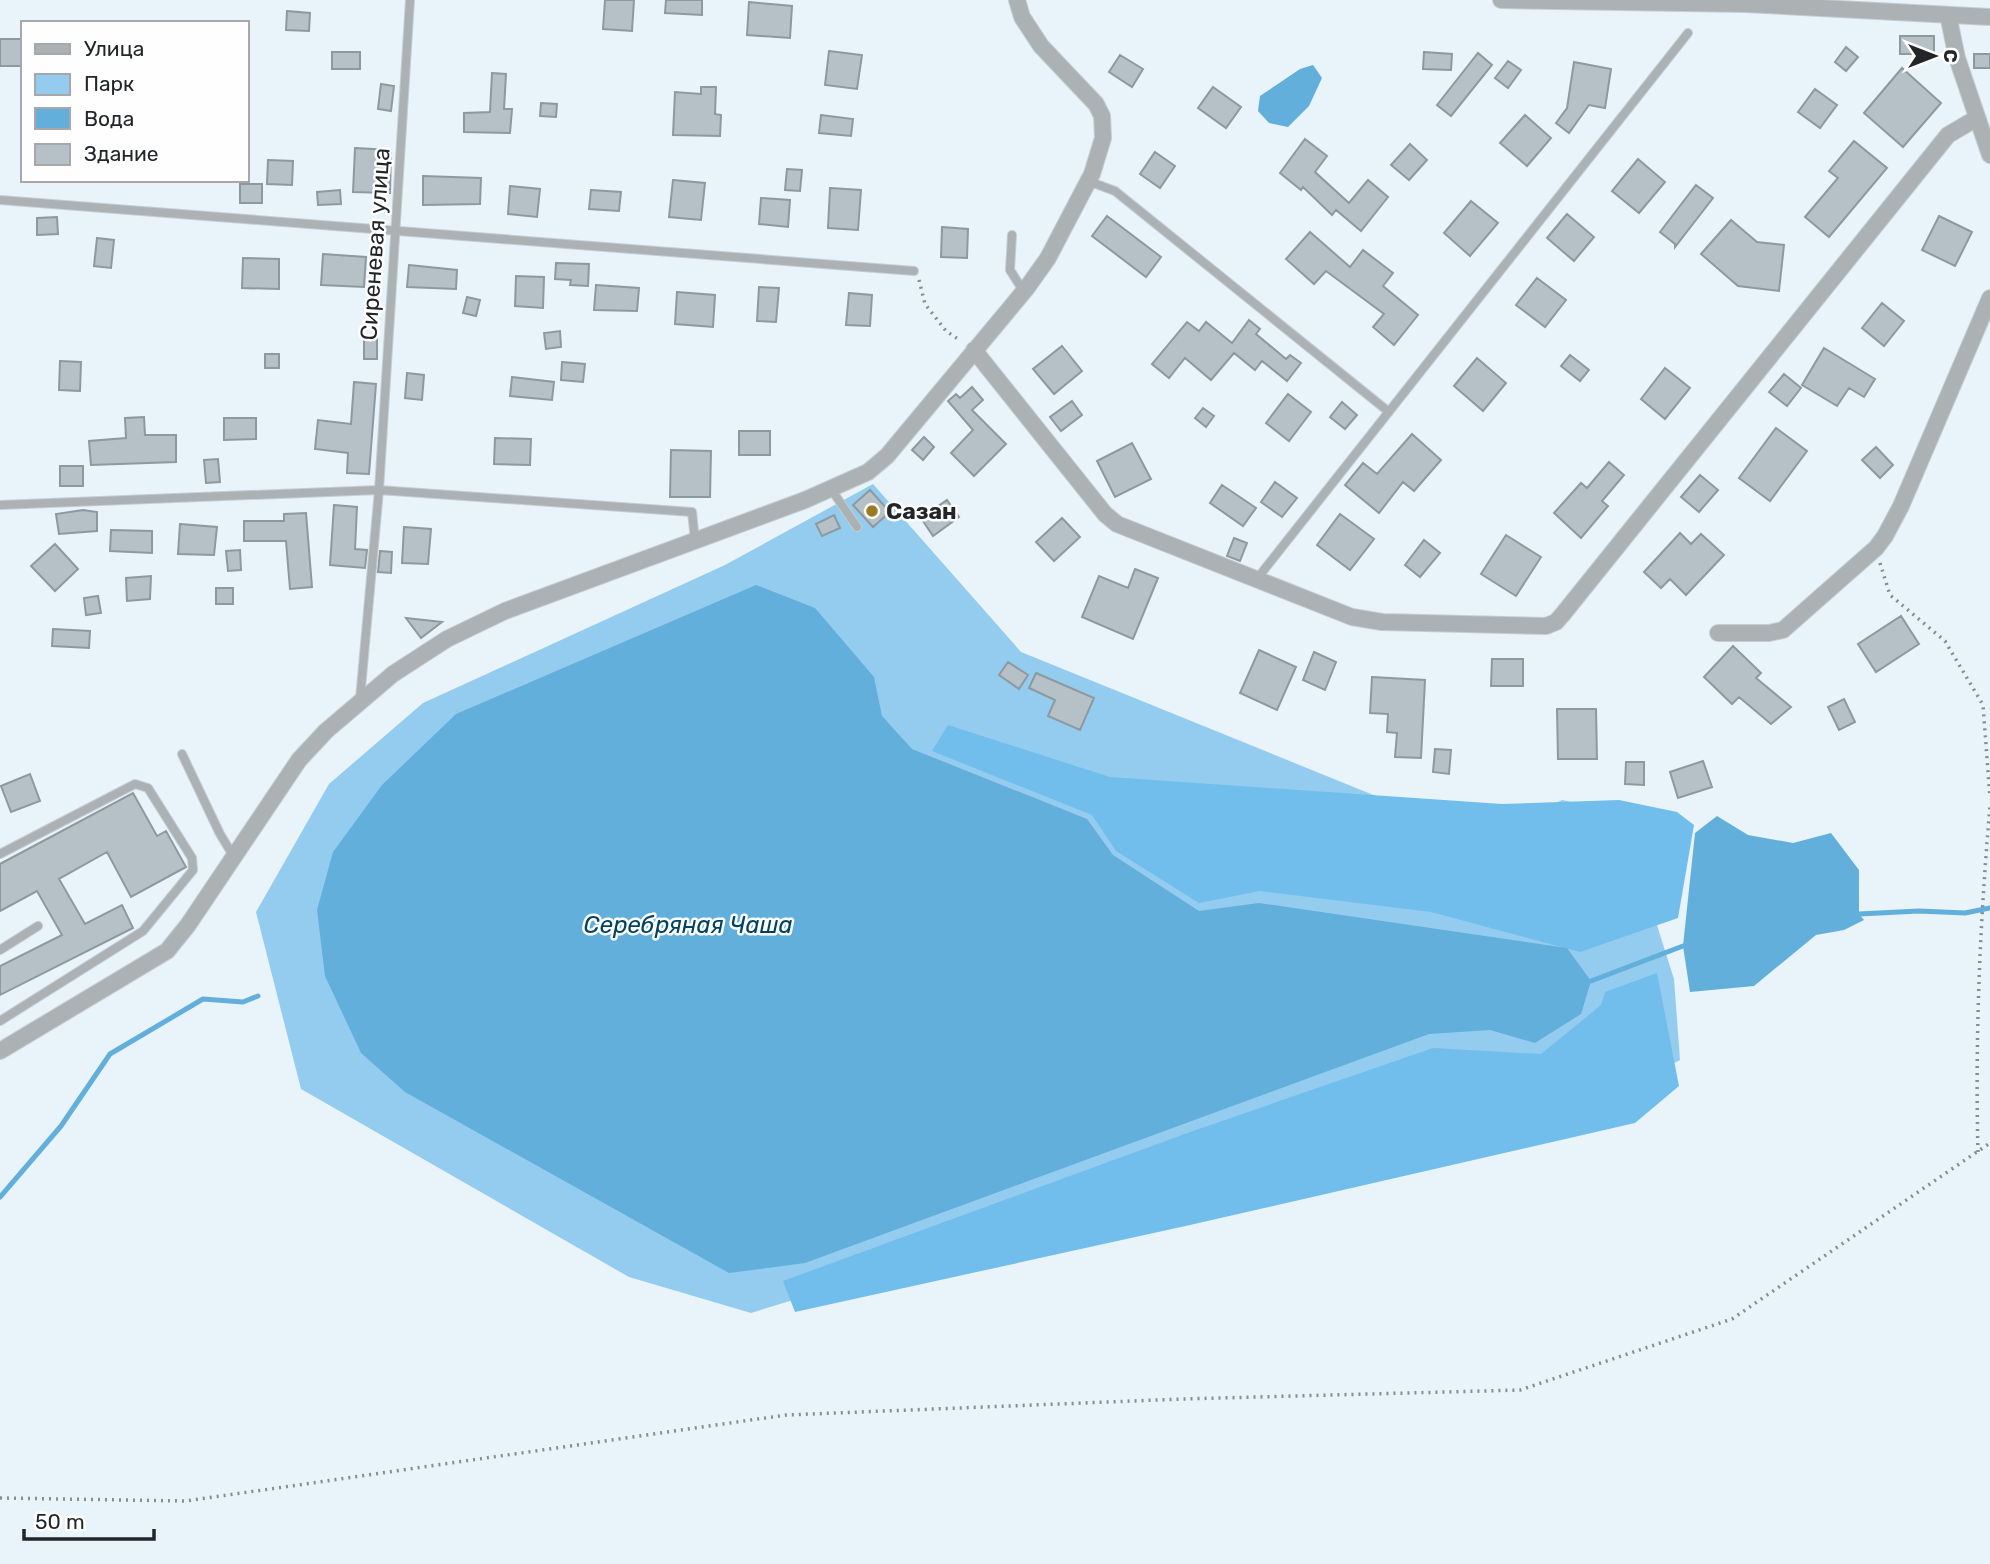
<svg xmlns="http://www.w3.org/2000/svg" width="1990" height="1564" font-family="Rubik,sans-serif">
<rect width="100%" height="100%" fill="#e8f3fa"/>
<path fill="#93ccef" d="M873 484 1021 652 1398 805 1529 817 1562 800 1604 809 1629 837 1674 979 1680 1060 1552 1128 904 1266 751 1313 629 1277 301 1089 256 912 329 784 423 703 725 565Z"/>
<path fill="#71beec" d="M948 725 1110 777 1502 804 1619 800 1677 812 1694 825 1678 918 1580 952 1431 912 1260 891 1199 903 1116 851 1092 815 932 751Z
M1657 973 1679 1086 1635 1123 1190 1225 795 1312 783 1281 1193 1131 1433 1048 1541 1054 1601 1005 1605 992Z"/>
<path fill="#62afdc" d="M1313 65 1322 78 1309 106 1288 127 1269 123 1258 111 1260 96 1300 69Z
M756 585 815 608 874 677 882 716 912 749 1087 819 1113 855 1199 911 1259 903 1567 948 1591 981 1581 1014 1535 1043 1490 1030 1429 1034 805 1263 729 1273 405 1092 361 1053 325 976 317 910 333 852 382 785 456 714Z
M1717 816 1748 835 1793 843 1831 833 1859 870V914L1864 920 1844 930 1816 935 1754 986 1690 992 1683 946 1695 833Z"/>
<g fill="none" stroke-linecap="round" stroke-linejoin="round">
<path stroke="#62afdc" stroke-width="5" d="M1859 914 1919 911 1965 913 1990 908
M1591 981 1683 946
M0 1197 61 1126 110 1054 203 999 243 1002 258 996"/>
</g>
<path fill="#b6c0c7" stroke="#8e999f" stroke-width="2" d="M605 0H634L632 31 603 29Z
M666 0H702V15L665 13Z
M749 2 792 6 790 38 747 35Z
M287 11 310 13 309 31 286 30Z
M1900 36H1934V54H1900Z
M0 39H23V66H0Z
M1846 47 1858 57 1846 71 1835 62Z
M829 51 862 55 857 89 825 85Z
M332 52H360V69H332Z
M1424 52 1452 54 1451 70 1423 69Z
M1478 53 1492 65 1451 116 1437 105Z
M1974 54H1990V68H1974Z
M1120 55 1143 69 1132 87 1109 72Z
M1508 61 1521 70 1508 88 1495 78Z
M1574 62 1611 69 1605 108 1589 105 1569 133 1556 123 1567 108Z
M1902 68 1941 103 1903 147 1864 113Z
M492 73 506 74 504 109H512L510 133 464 132V113L490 112Z
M381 84 394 86 391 111 378 109Z
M701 87H716L715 114 721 115 720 136 673 135 675 92 701 94Z
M1213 87 1241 107 1226 128 1198 108Z
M1815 89 1837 105 1820 128 1798 112Z
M541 103 557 104 556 117 540 116Z
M821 115 853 119 851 136 819 133Z
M1525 115 1551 138 1527 166 1500 143Z
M1305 139 1327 156 1315 172 1349 203 1368 180 1388 197 1361 231 1336 210 1332 215 1303 187 1301 190 1280 173Z
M1854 141 1887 168 1829 237 1805 217 1838 178 1829 171Z
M1410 144 1427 160 1409 180 1391 165Z
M355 148 391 150 390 193 353 192Z
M1155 152 1175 166 1160 188 1140 174Z
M1638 159 1665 182 1639 213 1612 191Z
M268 160 293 161 292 185 267 184Z
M787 169 802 170 800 191 785 190Z
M423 176 481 178 480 204 423 205Z
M673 180 705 183 701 220 669 217Z
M240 184H262V203H240Z
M1696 185 1713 198 1675 247V244L1660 232Z
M510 186 540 189 537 217 508 214Z
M830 188 861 190 858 230 828 228Z
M340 190 341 204 318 205 317 192Z
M591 190 621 192 619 211 589 209Z
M761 198 790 200 788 227 759 224Z
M1471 201 1498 223 1470 256 1444 233Z
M1567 214 1594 237 1574 261 1547 238Z
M1107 216 1161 257 1146 277 1092 236Z
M1939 216 1972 232 1955 266 1922 250Z
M57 217 58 234 37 235V218Z
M1731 220 1757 242 1784 245 1779 291 1738 286 1701 254Z
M942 227 968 229 967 258 941 257Z
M1310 232 1350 267 1363 250 1393 273 1383 286 1418 315 1394 345 1373 327 1384 314 1326 271 1314 284 1286 259Z
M97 238 114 240 111 268 94 266Z
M323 254 366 257 364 287 321 285Z
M243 258 279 259V289L242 288Z
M556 263 589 264 588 286 570 285 571 280 555 279Z
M409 265 457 270 456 289 407 287Z
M516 276 544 277 543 308 515 306Z
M1537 278 1566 300 1545 327 1516 305Z
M596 285 639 288 637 311 594 310Z
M759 287 779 288 776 322 757 321Z
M677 292 715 295 713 327 675 324Z
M849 293 872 295 870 326 846 325Z
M467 297 480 300 476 316 463 313Z
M1882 303 1904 321 1884 346 1862 328Z
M1249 320 1260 329 1256 334 1286 359 1290 355 1301 363 1287 381 1262 361 1255 370 1234 353 1211 380 1185 358 1169 378 1152 364 1187 322 1199 331 1206 322 1232 343Z
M560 331 561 347 546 349 544 333Z
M364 339H377V359H364Z
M1062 346 1082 371 1054 394 1033 369Z
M1824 348 1875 379 1864 397 1849 388 1837 406 1802 385Z
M265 354H279V368H265Z
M1570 355 1589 370 1580 381 1561 366Z
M1477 358 1506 383 1483 411 1454 386Z
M60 361 81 362 80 391 59 390Z
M562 362 585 364 583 382 561 380Z
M1665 368 1690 388 1665 419 1641 399Z
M407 373 424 375 422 400 405 398Z
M1784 374 1801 388 1787 406 1769 392Z
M512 377 554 382 552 400 510 396Z
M354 382 376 384 369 474 347 473 348 453 315 449 318 420 351 424Z
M972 387 983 400 972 410 1006 444 974 476 951 453 973 430 948 401 956 394 960 398Z
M1288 394 1311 412 1289 441 1266 423Z
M1072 401 1082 415 1061 431 1050 417Z
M1342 402 1357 415 1345 429 1330 417Z
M1203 408 1214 416 1206 427 1195 418Z
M144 417 145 435H176V462L91 465 89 441 126 438 125 418Z
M224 418H256V439L224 440Z
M1776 428 1807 451 1770 501 1739 478Z
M739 431H770V455H739Z
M1412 434 1441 460 1414 491 1403 482 1379 513 1345 485 1363 463 1377 474Z
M924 437 934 447 923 460 912 450Z
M495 438 531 439 530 465 494 464Z
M1132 443 1151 479 1115 497 1097 461Z
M1876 447 1893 465 1880 478 1862 460Z
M671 450 711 451 710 497H670Z
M218 459 220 482 206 483 204 460Z
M1609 462 1624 475 1602 501 1608 506 1581 538 1554 513 1581 483 1587 488Z
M60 466H83V486H60Z
M1700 475 1718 490 1699 512 1681 497Z
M1275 482 1297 498 1282 517 1261 502Z
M1222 485 1256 508 1243 526 1210 503Z
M870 490 890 512 873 527 853 505Z
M947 500 959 517 933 536 921 518Z
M334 505 357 507 355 549 367 550 365 568 330 565Z
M83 510 97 512V531L59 534 56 514Z
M306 513 312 587 290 589 286 541H244V521H284V514Z
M1340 514 1374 539 1350 570 1317 545Z
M834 515 840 528 822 536 816 524Z
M1062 518 1080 537 1054 561 1036 542Z
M180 524 217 527 214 555 178 554Z
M404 527 431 529 428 564 402 563Z
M111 530 152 531V553L110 551Z
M1680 533 1691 544 1701 534 1724 555 1686 595 1670 579 1661 588 1644 572Z
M1506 535 1541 557 1516 596 1481 574Z
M1234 538 1247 543 1240 561 1227 556Z
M1424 540 1440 553 1420 577 1405 565Z
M55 544 78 569 55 591 31 566Z
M240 550 241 570 228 571 226 551Z
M380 551 392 552 391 573 378 572Z
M1135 569 1158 578 1133 639 1082 617 1099 576 1128 588Z
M151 576 150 599 127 601 126 578Z
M216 588H233V604H216Z
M98 596 101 613 86 615 84 598Z
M1901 616 1919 644 1876 672 1858 644Z
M406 618 442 622 421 638Z
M53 629 90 631 89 648 52 646Z
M1733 646 1761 673 1756 678 1791 707 1771 724 1739 697 1732 704 1704 677Z
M1259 650 1296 667 1277 710 1240 693Z
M1314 652 1336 662 1325 690 1303 680Z
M1492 659H1523V686H1491Z
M1008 662 1028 675 1019 689 999 675Z
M1036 673 1094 698 1080 730 1048 716 1055 700 1029 688Z
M1372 677 1425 680 1421 758 1395 757 1397 733 1387 732 1388 714 1370 713Z
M1844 699 1855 722 1839 730 1828 707Z
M1557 709H1596L1597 759H1558Z
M1435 749 1451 750 1449 774 1433 772Z
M1703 761 1712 787 1678 798 1670 772Z
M1626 762H1644V785L1625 784Z
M30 774 40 801 11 812 1 786Z
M133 793 157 836 166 831 186 867 131 897 107 852 59 879 85 924 122 905 133 928 0 995V966L62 935 37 891 0 911V864Z"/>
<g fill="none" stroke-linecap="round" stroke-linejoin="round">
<g stroke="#c4ced4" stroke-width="10">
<path id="lane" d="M1088 181 1115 191 1389 412
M0 200 914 271
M1012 235 1010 270 1024 292
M831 489 857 527
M0 505 379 490 692 512 695 540
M1256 580 1688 33
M360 699 379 490 410 0
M182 754 220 834 234 857
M0 854 135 784 148 788 192 858 193 870 143 931 0 1021
M0 950 38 926"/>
</g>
<g stroke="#c4ced4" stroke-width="18">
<path id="street" d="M1501 0 1745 4 1990 17
M1948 15 1957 58 1990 155
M974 350 1105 514 1117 524 1352 617 1382 622 1546 626 1556 622 1563 614 1948 135 1977 118
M1718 633H1769L1783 630 1876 548 1885 536 1901 506 1990 298
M0 1051 167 951 188 925 299 760 326 731 393 674 447 639 505 611 805 500 868 472 887 456 1026 289 1048 258 1092 174 1103 138 1102 116 1096 104 1041 46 1022 17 1017 0"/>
</g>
<path stroke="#858d92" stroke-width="3.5" stroke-dasharray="2 5" stroke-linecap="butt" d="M919 280 925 304 946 331 961 341
M1880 563 1890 595 1945 641 1983 705 1990 798
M1978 1152C1975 1037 1980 921 1990 806
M0 1498 186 1501 786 1415 1182 1399 1520 1390 1732 1319 1990 1143"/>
<use href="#lane" stroke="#acb1b4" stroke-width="8"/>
<use href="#street" stroke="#acb1b4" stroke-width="16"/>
</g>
<circle fill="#9c7a25" stroke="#fefefe" stroke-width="2.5" cx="872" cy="511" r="7"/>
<g text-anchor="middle" stroke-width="5" stroke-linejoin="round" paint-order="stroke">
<g font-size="23" fill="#222629" stroke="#fefefe">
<text transform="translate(375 244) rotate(-86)" y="8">Сиреневая улица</text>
</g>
<g font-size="23" font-weight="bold" fill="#222629" stroke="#fefefe" text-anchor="start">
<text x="886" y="519">Сазан</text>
</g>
<g font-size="24" font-style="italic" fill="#004260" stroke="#fefefe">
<text x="688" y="933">Серебряная Чаша</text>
</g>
</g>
<rect x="21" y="21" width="228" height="161" fill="#fefefe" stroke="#a6a8a9" stroke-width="2"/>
<rect x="35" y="44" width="35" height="10" fill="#acb1b4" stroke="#a6a8a9" stroke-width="2"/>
<text x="84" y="56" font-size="21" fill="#222629">Улица</text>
<rect x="35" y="74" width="35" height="21" fill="#93ccef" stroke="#a6a8a9" stroke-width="2"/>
<text x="84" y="91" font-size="21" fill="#222629">Парк</text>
<rect x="35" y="108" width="35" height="21" fill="#62afdc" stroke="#a6a8a9" stroke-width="2"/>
<text x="84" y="126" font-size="21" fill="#222629">Вода</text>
<rect x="35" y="144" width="35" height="21" fill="#b6c0c7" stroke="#a6a8a9" stroke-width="2"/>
<text x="84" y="161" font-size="21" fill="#222629">Здание</text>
<g transform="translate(1934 56) rotate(90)" stroke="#fefefe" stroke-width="5" paint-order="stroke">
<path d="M0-5L12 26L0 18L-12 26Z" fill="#222629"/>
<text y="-10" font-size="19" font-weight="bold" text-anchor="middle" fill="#222629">С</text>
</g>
<path d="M24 1529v10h130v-10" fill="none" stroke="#222629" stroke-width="3.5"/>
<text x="35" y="1529" font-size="21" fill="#222629" stroke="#fefefe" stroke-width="5" paint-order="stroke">50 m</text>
</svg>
